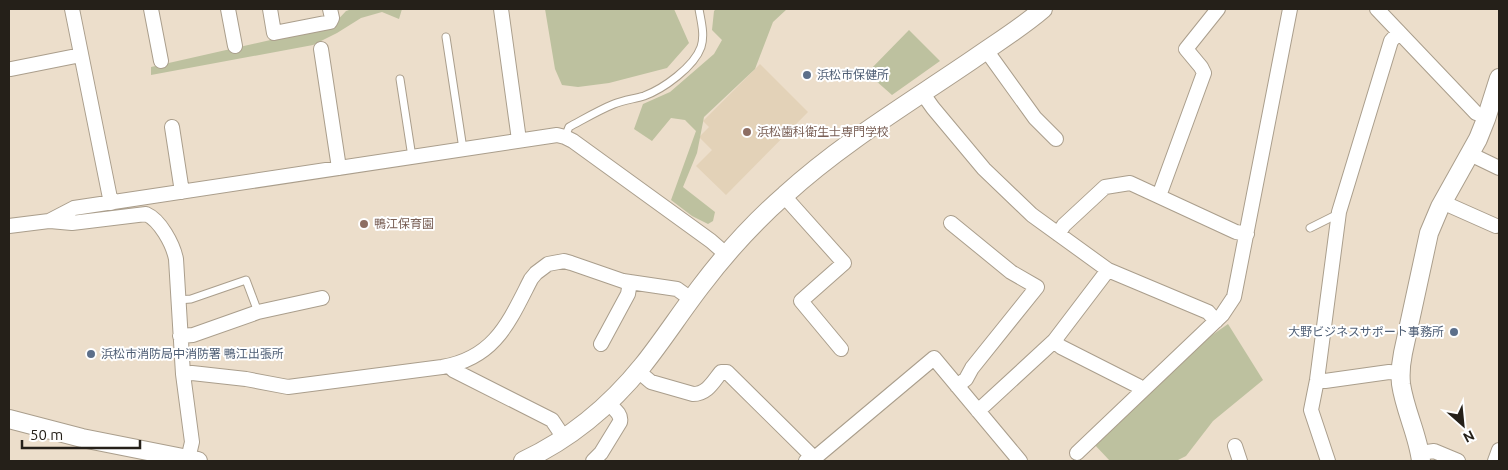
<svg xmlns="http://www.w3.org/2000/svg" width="1508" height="470" font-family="Ubuntu,'Noto Sans JP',sans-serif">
<rect width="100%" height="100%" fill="#ecdecb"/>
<path fill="#e3d2b8" d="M760 64 808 112 726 195 696 166 712 150 699 137 709 127 703 121Z"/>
<path fill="#bdc19f" d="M352 9H402L399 19 382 12 361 18 337 33 313 45 151 75V67L332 26 346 11Z
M545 9H674L689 43 667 68 609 83 578 87 562 85 555 69Z
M716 9H787L773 22 755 69 704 117 697 153 683 187 715 212 713 221 708 224 692 216 671 200 696 131 685 120 671 118 652 141 634 129 643 104 670 92 714 54 722 40 712 30 714 11Z
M909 30 940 61 892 95 867 73Z
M1228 324 1263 380 1213 421 1186 456 1176 461H1110L1094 444 1205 340Z"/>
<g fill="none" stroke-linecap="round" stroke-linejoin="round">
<g stroke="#aa9e8c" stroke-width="9">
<path id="service" d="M446 37 463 149
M400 79 412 157
M565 137 569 127C584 119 599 110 614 104 624 100 634 99 644 96 663 89 694 67 701 47 705 35 701 21 699 9
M1310 228 1334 216 1338 217
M178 300 191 299 246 280 258 312"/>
</g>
<g stroke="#aa9e8c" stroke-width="16">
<path id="minor" d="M72 9 111 203
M151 9 161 61
M228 9 235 46
M270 9 274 33 330 22 332 18 330 9
M501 9 519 140
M1377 9 1476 113 1487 117
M321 49 339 168
M986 50 1035 118 1056 139
M11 69 81 55
M923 94 933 108 984 169 1032 215 1108 270 1208 312 1216 321
M172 127 182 192
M1470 154 1499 168
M784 196 844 263 801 301 841 349
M1159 196 1204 73 1201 67 1186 49 1218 9
M1442 202 1496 226
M50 221 72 223 146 214C160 220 173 244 176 259L183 374 192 442 188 459
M951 223 1011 272 1037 287 972 368 966 379 957 386
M9 226 49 221 74 208 557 135 565 137 573 141 711 241 727 255
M1058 234 1064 225 1105 187 1130 183 1236 232 1247 234
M180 336 193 335 258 312 322 298
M1054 341 1061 347 1138 386 1143 390
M601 344 628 294 630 282
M452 365 453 370 552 420 564 438
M638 371 651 382 693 394C707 394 713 382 721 372H727L812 456
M183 374 192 373 246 379 288 387 442 367C495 358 509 322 531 279L536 273 548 264 564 261 571 263 623 281 677 289 691 299
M1317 380 1325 381 1389 372 1401 373
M978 411 1054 341 1108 270
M1235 446 1240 461
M1077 453 1222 315 1234 297 1290 9
M1420 453 1434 451 1458 461
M593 461 601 453 620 422C622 414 614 409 608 403
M806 461 812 456 816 457 934 358 1020 461
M1328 461 1311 410 1317 380 1339 212 1391 41 1399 32
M1495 461 1499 450"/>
</g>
<g stroke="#aa9e8c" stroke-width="20">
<path id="tertiary" d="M9 419 82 438 198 461
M523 461C570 439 610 406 643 365 663 340 681 312 701 286 726 253 754 222 785 195 842 143 909 103 972 60 996 43 1021 28 1043 9
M1421 461C1418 435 1405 411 1401 384 1400 374 1401 363 1403 353L1429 233 1440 207 1478 139 1486 119 1499 78"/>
</g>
<use href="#service" stroke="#fff" stroke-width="7"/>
<use href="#minor" stroke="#fff" stroke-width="14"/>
<use href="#tertiary" stroke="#fff" stroke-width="18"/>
</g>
<g fill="#5c6f8a" stroke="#fff" stroke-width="2">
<circle cx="807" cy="75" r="5"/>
<circle cx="1454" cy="332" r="5"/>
<circle cx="91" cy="354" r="5"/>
</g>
<g fill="#8d6e63" stroke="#fff" stroke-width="2">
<circle cx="747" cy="132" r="5"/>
<circle cx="364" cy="224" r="5"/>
</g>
<g text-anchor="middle" stroke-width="4" stroke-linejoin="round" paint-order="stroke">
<g font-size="12" fill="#4e5e75" stroke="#fff" text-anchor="start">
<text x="817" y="79">浜松市保健所</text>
<text x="1444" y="336" text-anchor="end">大野ビジネスサポート事務所</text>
<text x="101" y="358">浜松市消防局中消防署 鴨江出張所</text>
</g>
<g font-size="12" fill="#785e54" stroke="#fff" text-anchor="start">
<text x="757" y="136">浜松歯科衛生士専門学校</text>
<text x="374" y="228">鴨江保育園</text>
</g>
</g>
<rect width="1508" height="470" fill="none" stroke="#252019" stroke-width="20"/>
<g transform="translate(1463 425) rotate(153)" stroke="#ffffff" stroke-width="4" paint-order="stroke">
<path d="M0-4L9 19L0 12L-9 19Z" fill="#252019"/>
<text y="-8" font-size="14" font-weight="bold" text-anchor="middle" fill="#252019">N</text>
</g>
<path d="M22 440v8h118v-8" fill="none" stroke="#252019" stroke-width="2.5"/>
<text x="30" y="440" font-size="15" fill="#252019" stroke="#ffffff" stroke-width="4" paint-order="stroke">50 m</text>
</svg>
